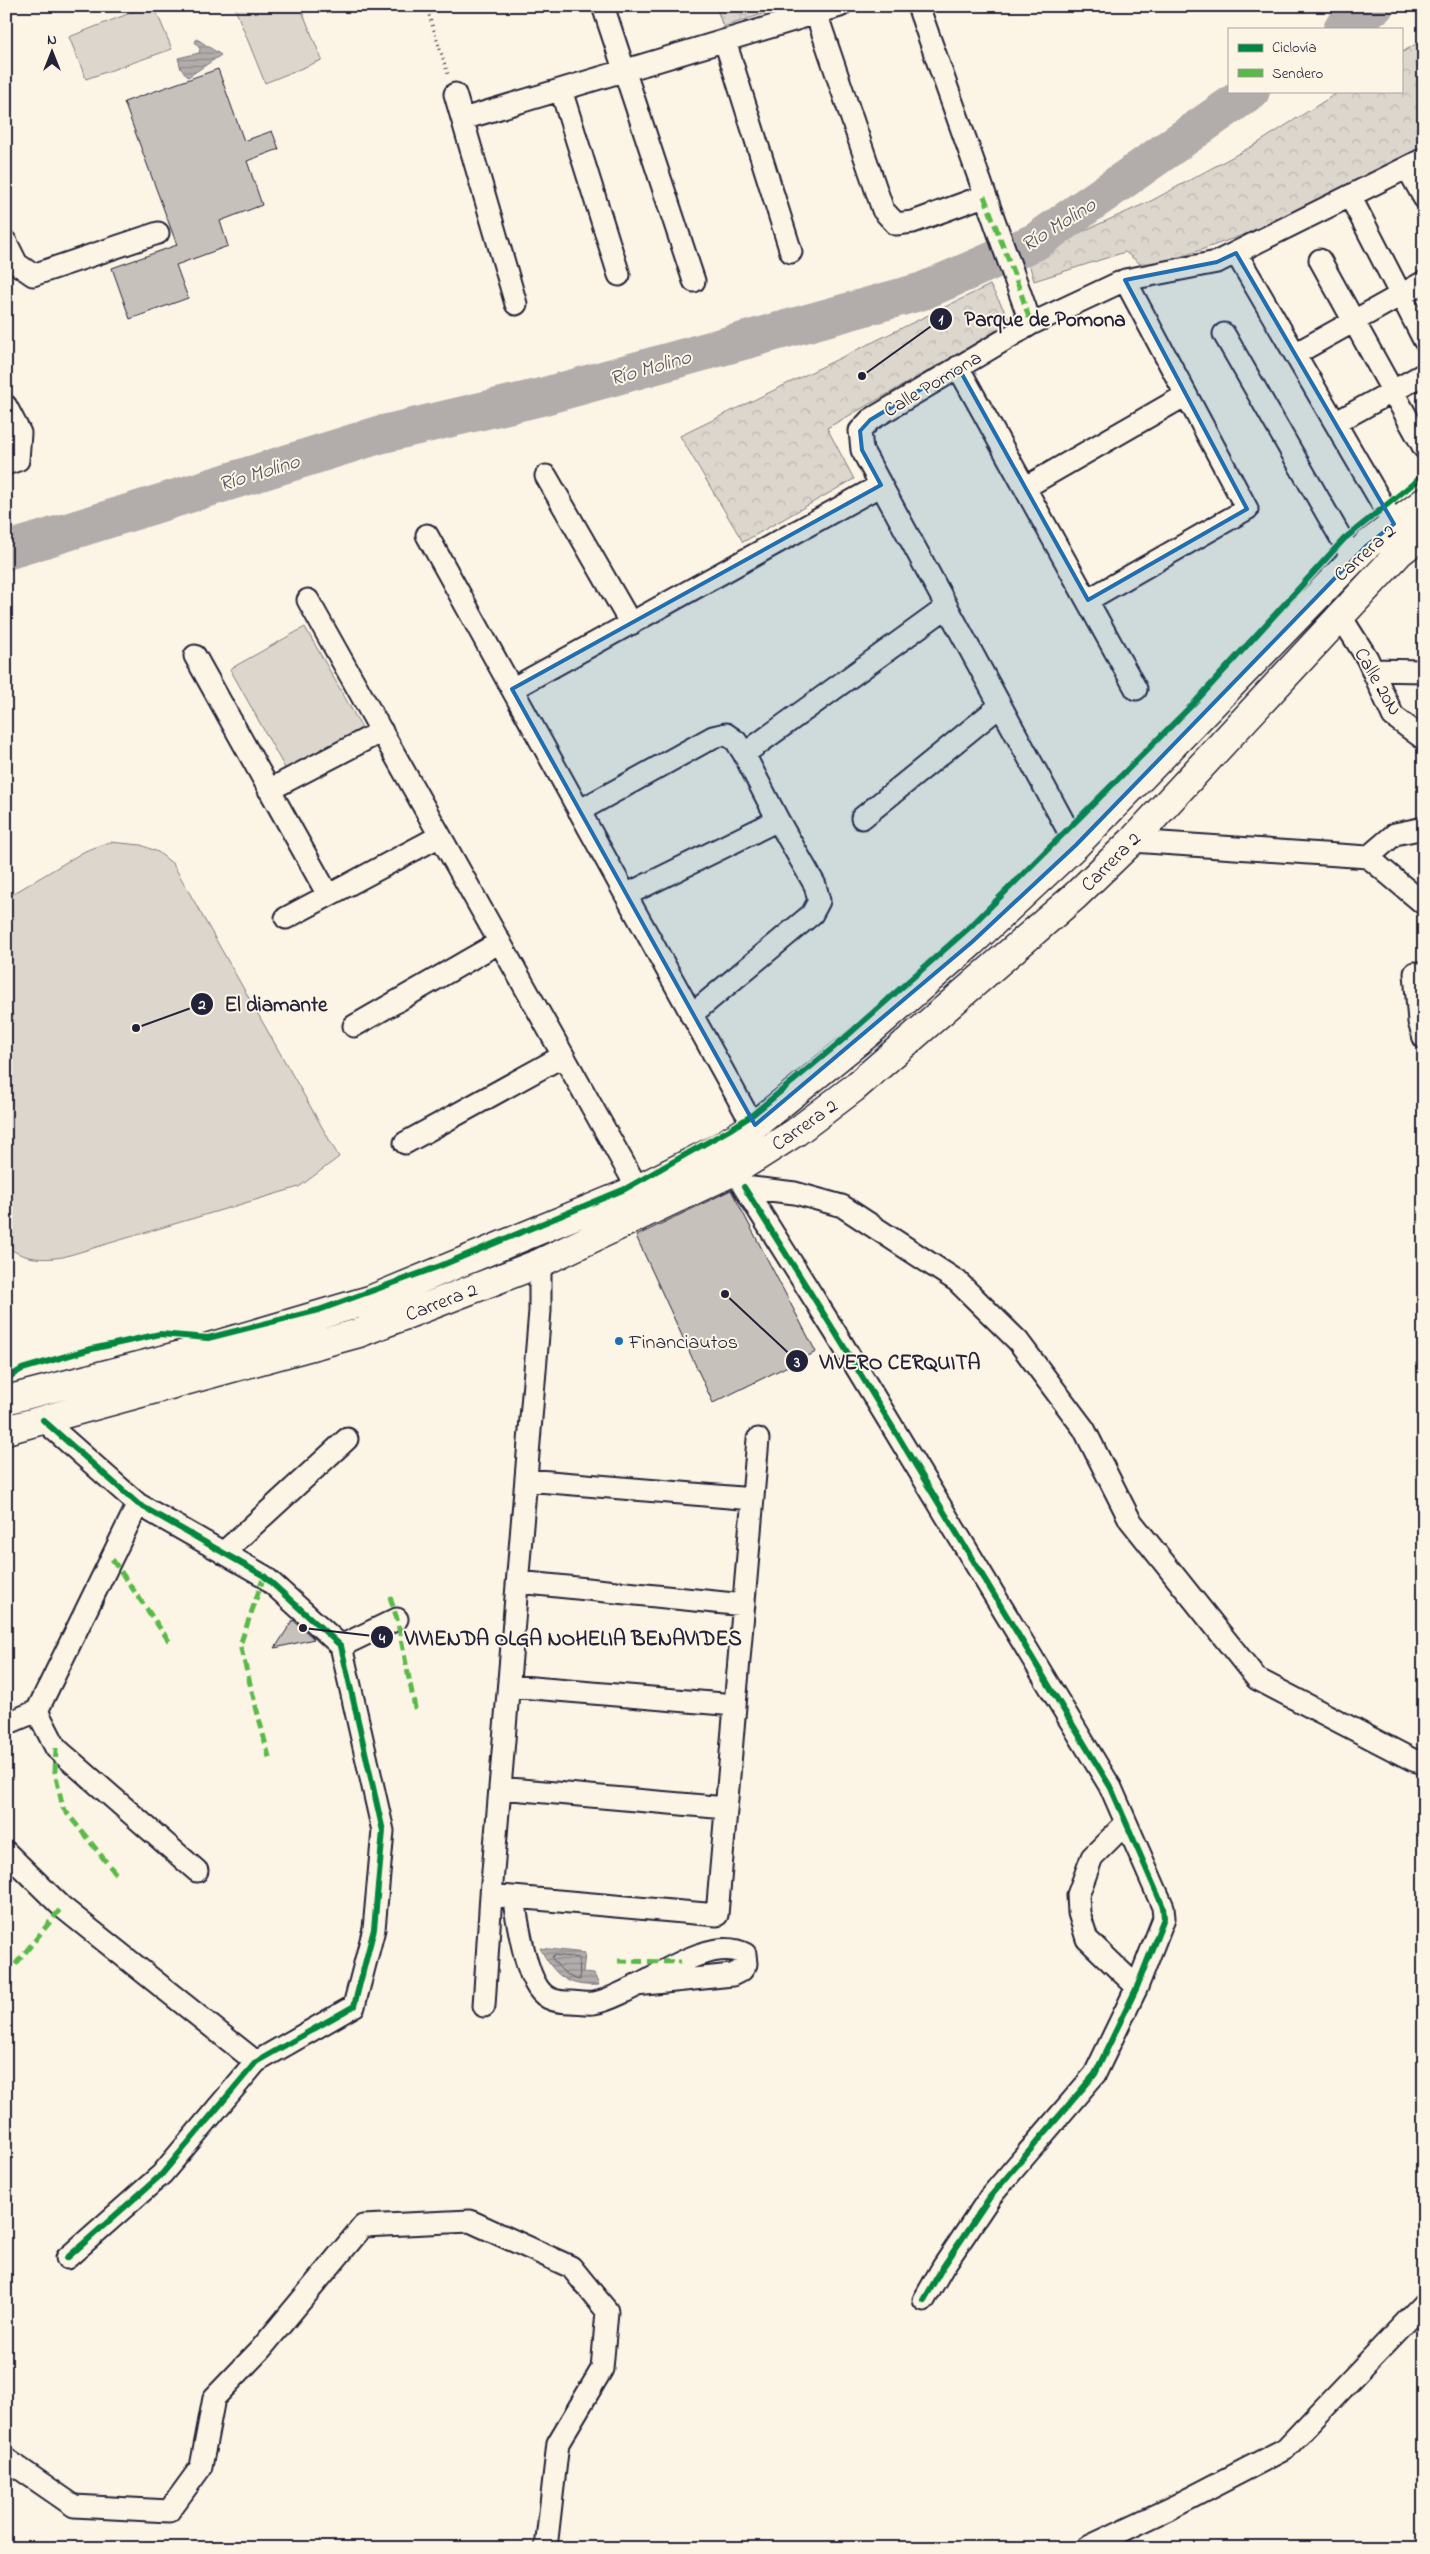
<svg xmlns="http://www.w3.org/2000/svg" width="1430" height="2554" font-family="'Indie Flower',sans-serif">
<defs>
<pattern id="park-crowns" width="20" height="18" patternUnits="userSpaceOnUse" patternTransform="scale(1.25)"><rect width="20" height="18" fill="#dcd6cc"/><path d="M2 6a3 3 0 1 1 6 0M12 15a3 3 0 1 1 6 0" fill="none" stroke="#bcb7b0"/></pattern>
<pattern id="water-rules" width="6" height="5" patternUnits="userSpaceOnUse" patternTransform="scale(1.25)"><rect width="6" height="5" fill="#b2adab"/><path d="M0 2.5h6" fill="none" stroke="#908c8c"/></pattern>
</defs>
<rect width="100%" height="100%" fill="#fcf5e5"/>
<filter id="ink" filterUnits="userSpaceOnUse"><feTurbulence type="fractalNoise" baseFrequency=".02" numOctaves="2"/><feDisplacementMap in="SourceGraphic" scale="10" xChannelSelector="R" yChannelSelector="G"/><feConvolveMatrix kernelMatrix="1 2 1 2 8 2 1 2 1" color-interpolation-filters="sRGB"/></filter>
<g filter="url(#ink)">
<path fill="url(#park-crowns)" stroke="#7f7c84" d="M716 6H787L723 27Z
M1424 39V145L1343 191 1243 235 1147 269 1125 252 1034 281 1027 256 1151 201 1258 143 1340 91H1401V53Z
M990 285 1012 324 827 428 854 479 743 542 680 436Z"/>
<path fill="#dcd6cc" stroke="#7f7c84" d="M148 6H154L172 49 86 79 69 37Z
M234 6H300L322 60 265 83Z
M305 627 362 728 286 770 230 669Z
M110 842 141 845 158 852 173 864 339 1157 299 1187 63 1257C44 1260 21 1260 6 1245V898L85 851Z"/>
<path fill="url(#water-rules)" stroke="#78757e" d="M197 39 221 55 188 77 181 69 178 58 199 53 200 49 195 42Z
M540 1948 585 1953 583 1973 594 1974 599 1985C567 1987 555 1976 540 1948Z"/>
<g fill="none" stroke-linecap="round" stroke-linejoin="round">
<path stroke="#5c5a68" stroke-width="1" d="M554 1955 579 1958 580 1980C569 1979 558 1967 552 1958Z"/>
<path stroke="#b2adab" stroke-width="38" d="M1342 29 1375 6
M6 551 379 435 541 397 923 291 1035 242 1251 91"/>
</g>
<path fill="#c6c1bb" stroke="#22223b" d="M218 69 244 141 272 131 279 149 247 161 262 205 220 221 228 246 176 265 188 298 130 319 112 268 177 245 124 102Z
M731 1190 816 1352 713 1403 636 1236Z
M293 1620 314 1639 275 1648Z"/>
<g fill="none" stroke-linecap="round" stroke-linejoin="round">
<g stroke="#22223b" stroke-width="25">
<path id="minor" d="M603 6 694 281
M918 6 1031 324
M816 13 883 210 896 224 913 222 984 196
M725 41 791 252
M561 90 619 275
M455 94 516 304
M463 119 840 6
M1408 169 1424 198
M1350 196 1424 340
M6 242 17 264 33 275 158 233
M1236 253 1394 524
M1320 260 1424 448
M1224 334 1353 559
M1295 354 1424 282
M958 367 1136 689
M6 406 20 433 18 460 6 464
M1335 423 1424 374
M546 476 631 624
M1026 487 1186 395
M427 535 745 1111 755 1125
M308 600 638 1189
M1088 600 1247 509 1125 280
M1341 617 1367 658 1393 716 1424 739
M195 656 328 895
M1372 670 1424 671
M512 689 881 485
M744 754 947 607
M269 790 382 731
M579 811 713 737 726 734 736 741 744 754 778 820 815 885 819 901 812 914 691 1015
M862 818 1000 706
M1132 841 1368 857 1424 904
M1076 845 862 450 860 431 870 420 1031 324 1125 280 1217 262 1424 159
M1368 857 1395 834 1424 828
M626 895 778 820
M286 918 440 836
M1415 973 1419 1022 1424 1038
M354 1026 500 942
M405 1143 563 1056
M740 1179 744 1187 795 1193 842 1206 957 1281 1018 1341 1084 1429 1130 1520 1257 1679 1413 1760 1424 1763
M744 1187 835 1332 1111 1788 1163 1907 1164 1918 1137 1987 1095 2074 990 2197 943 2267 924 2300
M43 1420 138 1504 264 1576 341 1646 383 1831 374 1929 354 2006 256 2062 162 2174 67 2258
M526 1480 753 1499
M223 1553 347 1439
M518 1582 744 1605
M341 1646 397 1619
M509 1686 735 1705
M37 1711 56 1748 197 1871
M6 1724 37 1711 138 1504
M500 1788 726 1808
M1126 1823 1092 1857 1078 1895 1079 1913 1087 1939 1137 1987
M6 1852 62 1907 256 2062
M491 1895 717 1915 758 1439
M513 1897C518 1921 524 1968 538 1988 546 2000 557 2002 571 2002 578 2002 587 2004 594 2003 635 1996 705 1932 745 1954L746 1964 742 1970 732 1975 636 1985
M484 2006 491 1895 540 1311V1263
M6 2459 74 2506 169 2511 201 2467 214 2398 260 2350 363 2226 470 2221 571 2267 607 2311 602 2369 558 2443 546 2548
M1086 2548 1175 2506 1285 2449 1424 2303"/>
</g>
<g stroke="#22223b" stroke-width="31">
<path id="major" d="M6 1400 189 1353 370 1300 638 1189 719 1148 755 1125 866 1035 972 942 1076 845 1367 545 1424 502
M6 1430 359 1333 540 1263 736 1170 796 1132 854 1088 1075 896 1132 841 1400 552 1424 533"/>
</g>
<path stroke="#22223b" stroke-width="3" stroke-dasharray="1 4" stroke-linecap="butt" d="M426 6 448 74"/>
<use href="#minor" stroke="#fcf5e5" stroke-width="21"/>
<use href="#major" stroke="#fcf5e5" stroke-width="28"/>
<path stroke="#58b947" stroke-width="5" stroke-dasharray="10 5" stroke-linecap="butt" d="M984 196 1020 290 1031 324
M112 1559 171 1644
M264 1576 240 1645 270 1761
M390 1597 397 1619 416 1713
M56 1748 55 1772 63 1808 116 1874
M618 1961 681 1962
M6 1976 62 1907"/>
<g stroke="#fcf5e5" stroke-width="9">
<path id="cycleway" d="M744 1187 835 1332 1111 1788 1163 1907 1164 1918 1137 1987 1095 2074 990 2197 943 2267 924 2300
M6 1379 22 1369 87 1350 160 1334 208 1338 319 1310 440 1266 625 1189 729 1130 751 1116 840 1042 972 925 1197 700 1344 539 1424 475
M43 1420 138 1504 264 1576 341 1646 383 1831 374 1929 354 2006 256 2062 162 2174 67 2258"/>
</g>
<use href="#cycleway" stroke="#00873e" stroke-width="6"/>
</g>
</g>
<path fill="#1f6fb2" fill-opacity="0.2" stroke="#1f6fb2" stroke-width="4" stroke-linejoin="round" d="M1236 253 1394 524 1367 545 1076 845 972 942 755 1125 512 689 881 485 862 450 860 431 870 420 958 367 1088 600 1247 509 1125 280 1217 262Z"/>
<circle fill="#1f6fb2" stroke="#fcf5e5" stroke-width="2" cx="619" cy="1341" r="5"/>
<g text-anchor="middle" stroke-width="4" stroke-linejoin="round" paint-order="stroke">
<g font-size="20" fill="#22223b" stroke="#fcf5e5">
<text transform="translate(932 383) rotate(-31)" y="7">Calle Pomona</text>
<text transform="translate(1364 552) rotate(-42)" y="7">Carrera 2</text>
<text transform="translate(1379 681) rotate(60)" y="7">Calle 20N</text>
<text transform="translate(1110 861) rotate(-45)" y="7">Carrera 2</text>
<text transform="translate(804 1124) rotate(-35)" y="7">Carrera 2</text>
<text transform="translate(441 1301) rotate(-21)" y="7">Carrera 2</text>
</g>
<g font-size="20" fill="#22223b" stroke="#fcf5e5" text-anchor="start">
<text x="629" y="1348">Financiautos</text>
</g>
<g font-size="21" font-style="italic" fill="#545362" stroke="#fcf5e5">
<text transform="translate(1058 224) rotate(-32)" y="7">Río Molino</text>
<text transform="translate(650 367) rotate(-16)" y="7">Río Molino</text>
<text transform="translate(259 472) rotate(-17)" y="7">Río Molino</text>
</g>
</g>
<path fill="none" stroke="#22223b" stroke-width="2" d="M862 376L941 319M136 1028L202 1004M725 1294L797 1361M303 1628L382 1637"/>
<g fill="#22223b" stroke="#fcf5e5" stroke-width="2">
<circle cx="862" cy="376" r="5"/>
<circle cx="136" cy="1028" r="5"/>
<circle cx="725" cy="1294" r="5"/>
<circle cx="303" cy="1628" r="5"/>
<circle cx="941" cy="319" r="12"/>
<circle cx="202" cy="1004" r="12"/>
<circle cx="797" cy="1361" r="12"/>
<circle cx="382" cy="1637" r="12"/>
</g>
<g font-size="15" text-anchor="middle" font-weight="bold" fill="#fff">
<text x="941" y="324">1</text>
<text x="202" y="1009">2</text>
<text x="797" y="1367">3</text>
<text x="382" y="1643">4</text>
</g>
<g font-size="21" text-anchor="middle" font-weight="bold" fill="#22223b" stroke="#fcf5e5" stroke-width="4" stroke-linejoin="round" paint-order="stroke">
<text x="1045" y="326">Parque de Pomona</text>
<text x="276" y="1011">El diamante</text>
<text x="900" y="1369">VIVERO CERQUITA</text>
<text x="573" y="1645">VIVIENDA OLGA NOHELIA BENAVIDES</text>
</g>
<rect width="1430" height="2554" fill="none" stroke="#fcf5e5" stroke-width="25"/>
<rect x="12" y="12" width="1405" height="2529" fill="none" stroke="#22223b" stroke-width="2" filter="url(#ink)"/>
<rect x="1228" y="28" width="175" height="65" fill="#fcf5e5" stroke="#a5a1a1"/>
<rect x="1238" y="44" width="25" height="8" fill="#00873e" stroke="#a5a1a1"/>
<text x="1272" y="52" font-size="15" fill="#22223b">Ciclovía</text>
<rect x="1238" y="69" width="25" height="8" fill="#58b947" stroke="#a5a1a1"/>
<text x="1272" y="78" font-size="15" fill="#22223b">Sendero</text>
<g transform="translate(52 52)" stroke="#fcf5e5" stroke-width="4" paint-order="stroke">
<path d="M0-4L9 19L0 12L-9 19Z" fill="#22223b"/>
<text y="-8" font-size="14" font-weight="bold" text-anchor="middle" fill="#22223b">N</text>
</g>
</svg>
